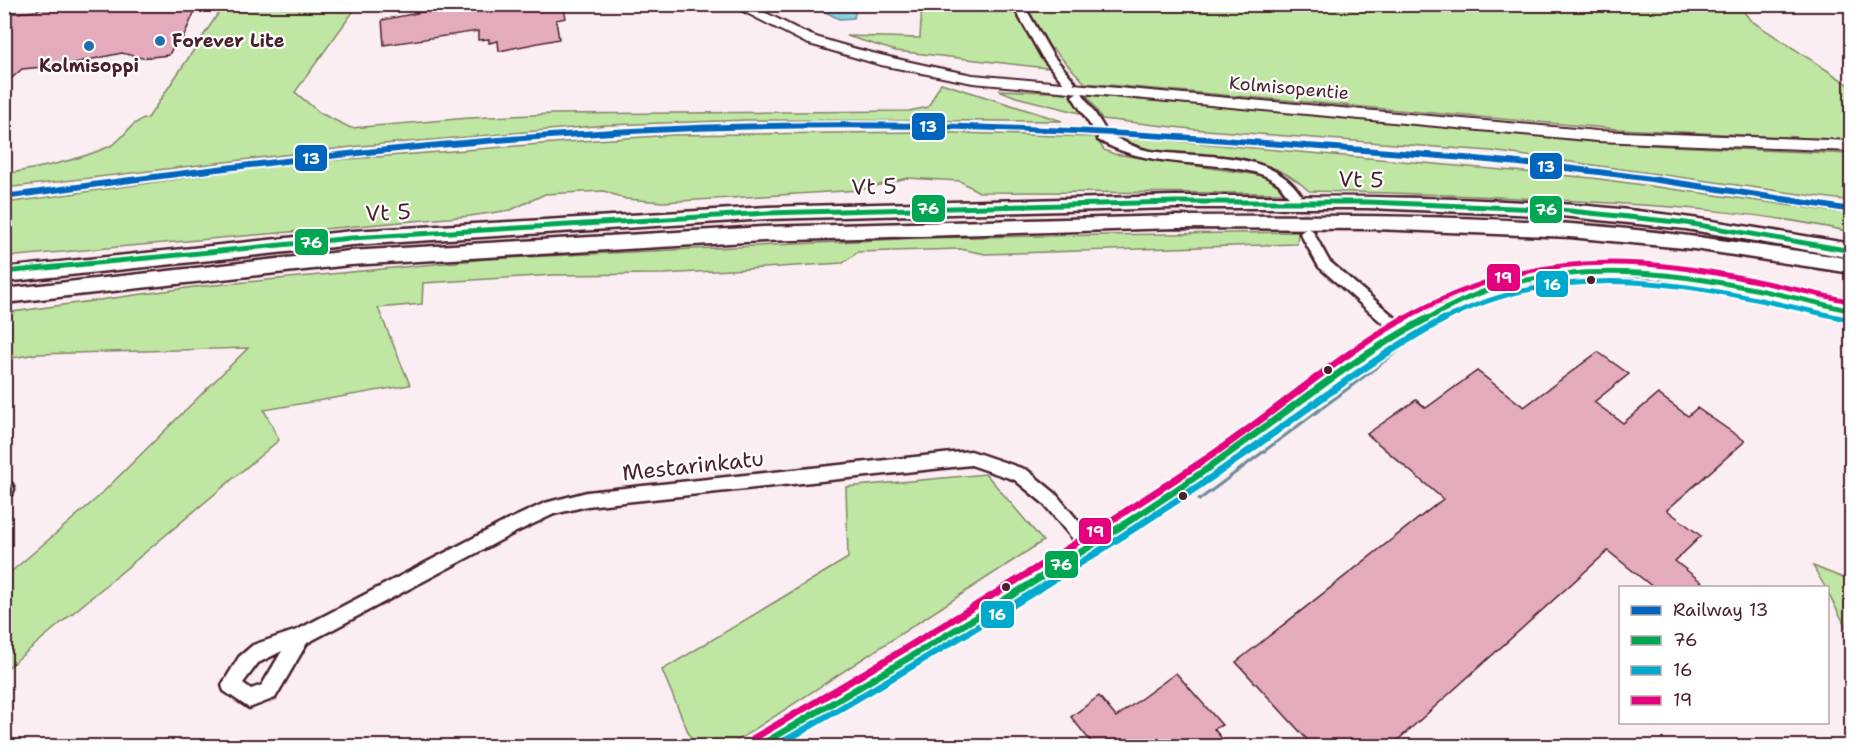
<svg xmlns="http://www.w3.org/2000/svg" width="1856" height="751" font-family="'Shantell Sans',sans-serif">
<rect width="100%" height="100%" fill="#faeef2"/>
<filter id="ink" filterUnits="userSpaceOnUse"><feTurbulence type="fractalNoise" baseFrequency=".0167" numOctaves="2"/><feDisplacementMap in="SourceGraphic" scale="12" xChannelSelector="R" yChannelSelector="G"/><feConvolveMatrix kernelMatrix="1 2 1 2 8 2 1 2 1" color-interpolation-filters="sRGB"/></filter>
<g filter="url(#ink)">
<path fill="#bfe7a3" stroke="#848367" stroke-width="1.5" d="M922 4 1739 5 1750 20 1851 86V140L1618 129 1085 83 1053 49 1040 48 1050 66 1047 68 896 51 847 36 920 38Z
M224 5H358L295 92 320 113 351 128 469 118 553 114 909 111 928 107 941 83 1062 121 747 120 607 125 360 146 5 188V174C39 168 76 161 108 147 126 140 127 122 148 118Z
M999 90 1072 93 1084 114 1016 97Z
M1087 95 1649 145 1851 154V201L1491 151 1192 129 1102 119Z
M925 132 1095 137 1104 150 1114 154 1273 177 1288 193 979 192 960 181 907 178 860 190 663 202 626 199 604 191 545 194 511 210 470 216 5 257V203L286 164 567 142 674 135Z
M1119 136 1592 178 1851 214V232C1762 212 1668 206 1577 201 1487 196 1399 193 1309 191 1266 150 1219 160 1165 153 1150 151 1134 146 1119 142Z
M1298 232 1297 244 985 254 960 249 858 252 843 263 664 274 553 275 423 283 422 304 378 308 410 385 264 410 279 440 5 670V577L96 499 248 348 37 354 5 359V313L194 287 487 259 920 238Z
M986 474 1043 541 729 746H694L662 670 848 558 846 487Z
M1813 566 1851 581V636L1828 593V588L1825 587Z"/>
<path fill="#86d2e7" stroke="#6e8a9c" stroke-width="1.5" d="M812 5 857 4V5L854 18 839 19Z"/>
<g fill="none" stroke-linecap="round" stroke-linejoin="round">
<path stroke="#6e8a9c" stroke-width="3" d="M1199 500 1414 339"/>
</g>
<path fill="#e4abbc" stroke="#4a1f2b" stroke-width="1.5" d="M41 4H198L182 40H176L169 55 142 58 122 53 64 65 22 69 4 85V14L37 11Z
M462 4H563L566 18 556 20 559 39 499 51 498 41 489 43V39L478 40V31L384 45 382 20Z
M1598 352 1629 374 1594 402 1623 423 1658 394 1688 416 1697 408 1745 441 1667 510 1701 536 1675 561 1709 588H1654L1608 551 1390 747H1314L1236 662 1443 499 1367 434 1416 400 1426 408 1477 371 1524 407Z
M1176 673 1222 725 1214 729 1229 747H1095L1071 717 1099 696 1116 717Z"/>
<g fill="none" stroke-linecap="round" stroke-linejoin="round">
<path stroke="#d7c5ca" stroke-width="13" stroke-dasharray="13 6" stroke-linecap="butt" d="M1295 195 1307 233"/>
<g stroke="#4a1f2b" stroke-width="5">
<path id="minor" d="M1012 4H1023L1053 56 1075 82 1073 85H1065L1042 57Z
M1078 92 1082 93 1104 128 1102 131 1098 132 1094 131 1072 96Z
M1102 133C1119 138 1132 148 1150 151 1199 159 1270 148 1301 195L1295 199C1287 197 1284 190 1279 184 1273 179 1262 174 1254 172 1200 159 1148 168 1098 140V134Z
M1307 228 1312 230 1329 261 1406 327 1408 331 1406 335H1396L1319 267 1300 233Z
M971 451 1027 470 1055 493 1094 540 1096 545 1094 550 1088 553 1082 550 1043 503 1015 480 971 465 587 506 554 514 516 532 307 643 275 698 249 708 224 691 222 685 239 657 253 645 297 630 504 522 545 503 587 492ZM282 651 262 685 251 689 243 683 258 663Z
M4 483 12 484 14 489 12 494 4 497Z"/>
</g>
<g stroke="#4a1f2b" stroke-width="4">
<path id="major" d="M729 4C762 4 788 28 819 38 870 54 921 65 973 75L1597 131 1852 141V151L1597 141 973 83 881 65 806 43Z
M1648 265 1743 281 1852 304V317L1743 293 1648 277 1568 279 1537 283 1492 296 1407 336 1218 473 929 659 780 746H748L751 738 913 645 1204 461 1395 326 1481 287 1537 271 1568 267Z"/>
</g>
<g stroke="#4a1f2b" stroke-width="5">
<path id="highway" d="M1174 196C1303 196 1431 196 1560 204 1658 210 1755 228 1852 244V258L1686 229 1561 216 1368 208H1174L767 219 352 245 4 282V268L352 231 767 207Z
M1175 216C1307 216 1440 214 1571 224 1665 231 1758 245 1852 259V273L1694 249 1570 237 1375 229 1175 228 763 241 350 265 4 303V289L350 251 763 227Z"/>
</g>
<use href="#minor" fill="#fff" fill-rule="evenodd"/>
<use href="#major" fill="#fff" fill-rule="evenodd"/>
<use href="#highway" fill="#fff" fill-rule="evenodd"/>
<g stroke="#fff" stroke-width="9">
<path id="bus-1-far1" d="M4 272 352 238 767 213 1174 202H1368L1561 210 1686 223 1852 251
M1423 321C1447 308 1471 295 1497 287 1616 253 1736 284 1852 311"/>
</g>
<g stroke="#fff" stroke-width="11">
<path id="bus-1" d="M759 746C903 662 1047 577 1185 484 1266 430 1340 365 1426 319"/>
</g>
<g stroke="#fff" stroke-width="9">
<path id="bus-2-far1" d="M1442 321C1572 251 1714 289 1850 320"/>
</g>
<g stroke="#fff" stroke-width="11">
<path id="bus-2" d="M1848 319 1850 320
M776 746C919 663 1060 579 1197 487 1280 432 1356 367 1444 319"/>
</g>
<g stroke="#fff" stroke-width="9">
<path id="bus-3-far1" d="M1400 321C1560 230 1684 264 1852 302"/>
</g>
<g stroke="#fff" stroke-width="11">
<path id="bus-3" d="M754 738C906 650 1056 558 1203 461 1271 416 1332 360 1403 319"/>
</g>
<use href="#bus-1-far1" stroke="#00a651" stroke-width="5"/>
<use href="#bus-1" stroke="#00a651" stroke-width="7"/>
<use href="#bus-2-far1" stroke="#00a9ce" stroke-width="5"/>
<use href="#bus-2" stroke="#00a9ce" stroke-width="7"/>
<use href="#bus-3-far1" stroke="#e5007d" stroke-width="5"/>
<use href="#bus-3" stroke="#e5007d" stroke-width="7"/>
<g stroke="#fff" stroke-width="10">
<path id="rail-1" d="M4 197C244 164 485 134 728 127 921 121 1113 131 1306 146 1392 152 1479 158 1566 168 1662 179 1757 195 1852 210"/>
</g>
<use href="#rail-1" stroke="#0065bd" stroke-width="6"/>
</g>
</g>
<g fill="#1f6fb2" stroke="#fff" stroke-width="2">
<circle cx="160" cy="41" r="6"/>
<circle cx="89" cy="46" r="6"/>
</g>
<g fill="#4a1f2b" stroke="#fff" stroke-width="2">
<circle cx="1591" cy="280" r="5"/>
<circle cx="1328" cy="370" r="5"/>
<circle cx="1183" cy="496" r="5"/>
<circle cx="1006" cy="587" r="5"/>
</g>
<g text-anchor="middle" stroke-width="4.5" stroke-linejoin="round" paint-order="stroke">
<g font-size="18" font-weight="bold" fill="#4a1f2b" stroke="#fff" text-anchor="start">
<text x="172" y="47">Forever Lite</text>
<text x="89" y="72" text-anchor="middle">Kolmisoppi</text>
</g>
<g font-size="18" fill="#4a1f2b" stroke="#fff">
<text transform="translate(1289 88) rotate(5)" y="6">Kolmisopentie</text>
</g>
<g font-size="22" fill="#4a1f2b" stroke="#fff">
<text transform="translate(1361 179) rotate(1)" y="8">Vt 5</text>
<text transform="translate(874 186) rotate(-2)" y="8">Vt 5</text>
<text transform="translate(388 212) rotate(-3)" y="8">Vt 5</text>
<text transform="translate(693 465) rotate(-6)" y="8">Mestarinkatu</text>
</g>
</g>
<g stroke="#fff" stroke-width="2">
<rect x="911" y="112" width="35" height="29" rx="6" fill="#0065bd"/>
<rect x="294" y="144" width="34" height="28" rx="6" fill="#0065bd"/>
<rect x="1529" y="152" width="34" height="28" rx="6" fill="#0065bd"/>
<rect x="911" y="194" width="35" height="29" rx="6" fill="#00a651"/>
<rect x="1529" y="195" width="34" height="29" rx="6" fill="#00a651"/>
<rect x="294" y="228" width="35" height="28" rx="6" fill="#00a651"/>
<rect x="1486" y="263" width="35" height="29" rx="6" fill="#e5007d"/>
<rect x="1535" y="270" width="34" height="28" rx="6" fill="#00a9ce"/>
<rect x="1078" y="517" width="34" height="28" rx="6" fill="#e5007d"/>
<rect x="1044" y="550" width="35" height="29" rx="6" fill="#00a651"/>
<rect x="980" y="600" width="35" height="29" rx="6" fill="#00a9ce"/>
</g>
<g font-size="16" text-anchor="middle" font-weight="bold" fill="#fff">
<text x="928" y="132">13</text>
<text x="311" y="164">13</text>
<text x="1546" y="172">13</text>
<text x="928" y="214">76</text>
<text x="1546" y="215">76</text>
<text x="311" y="248">76</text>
<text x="1503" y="283">19</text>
<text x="1552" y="290">16</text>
<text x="1095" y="537">19</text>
<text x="1061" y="570">76</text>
<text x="997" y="620">16</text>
</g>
<rect width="1856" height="751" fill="none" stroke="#fff" stroke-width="24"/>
<rect x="12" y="12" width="1832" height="727" fill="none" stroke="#4a1f2b" stroke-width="2" filter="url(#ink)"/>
<rect x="1619" y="586" width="210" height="138" fill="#ffffff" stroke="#b7a5aa" stroke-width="1.5"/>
<rect x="1631" y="606" width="30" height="9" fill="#0065bd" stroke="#b7a5aa" stroke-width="1.5"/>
<text x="1673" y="616" font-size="18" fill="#4a1f2b">Railway 13</text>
<rect x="1631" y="636" width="30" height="9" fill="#00a651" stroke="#b7a5aa" stroke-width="1.5"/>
<text x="1673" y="646" font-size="18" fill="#4a1f2b">76</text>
<rect x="1631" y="666" width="30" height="9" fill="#00a9ce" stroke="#b7a5aa" stroke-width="1.5"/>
<text x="1673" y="676" font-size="18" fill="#4a1f2b">16</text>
<rect x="1631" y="696" width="30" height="9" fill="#e5007d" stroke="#b7a5aa" stroke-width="1.5"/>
<text x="1673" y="706" font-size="18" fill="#4a1f2b">19</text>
</svg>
